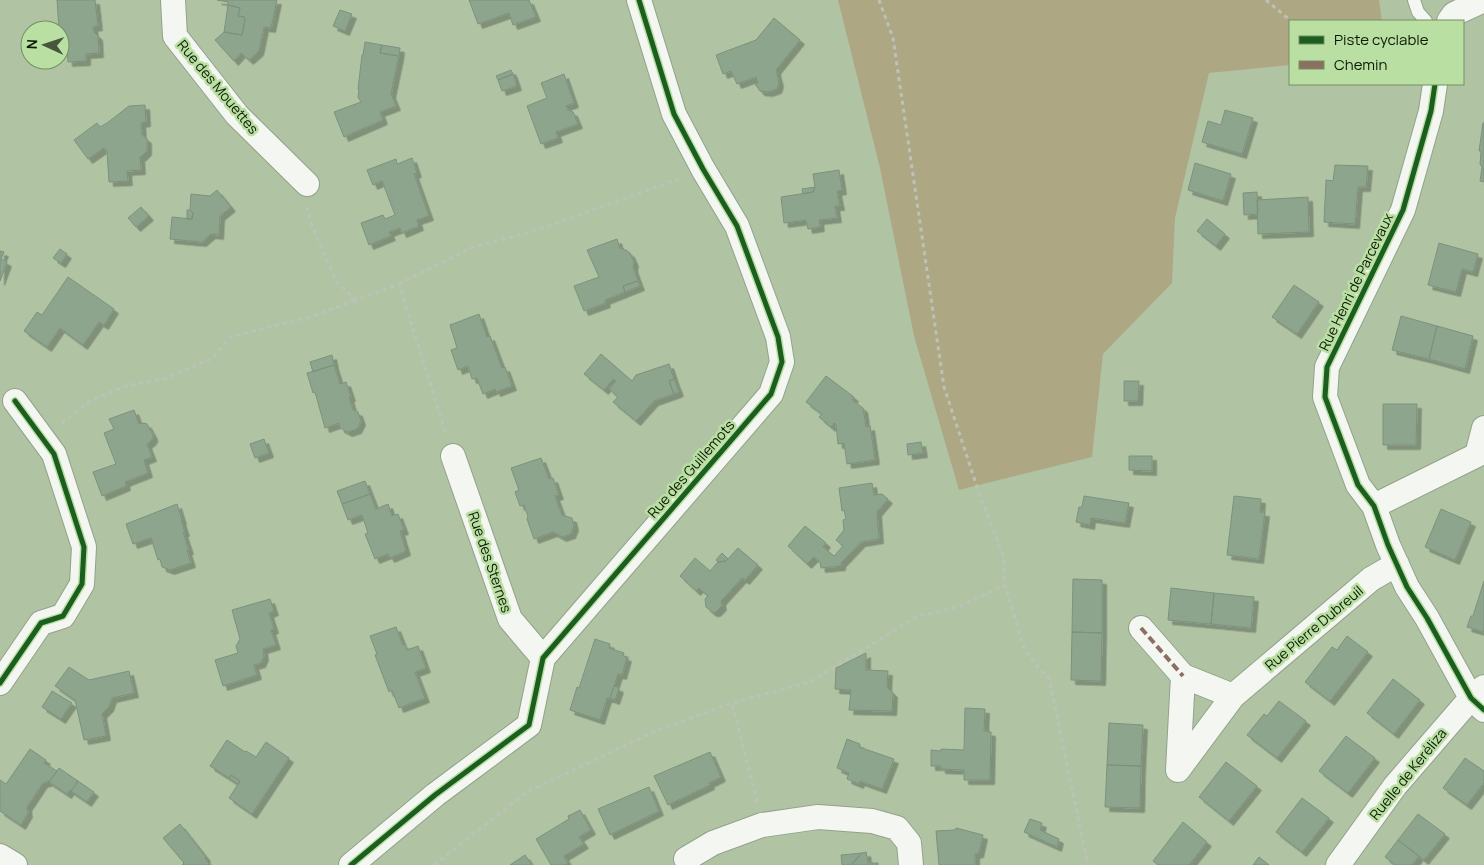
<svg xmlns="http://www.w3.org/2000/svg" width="1484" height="865" font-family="Manrope,sans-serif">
<defs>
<filter id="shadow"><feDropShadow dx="4.5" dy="4.5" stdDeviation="0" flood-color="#0004"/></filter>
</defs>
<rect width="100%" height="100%" fill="#b0c4a4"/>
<path fill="#aea784" d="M838 0H1379L1382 21H1290V65L1209 73 1175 218 1172 283 1103 354 1092 457 959 490 914 336 880 168Z"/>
<path fill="#8da48d" stroke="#7d927c" filter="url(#shadow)" d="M57 0H95L98 26 93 27 94 32 98 36 99 53 86 54V61L68 62 67 47 60 48V30H59Z
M217 0H277L271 28 264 27 259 51 249 60 241 53 234 61 215 40 224 32 242 35 245 20 244 17 238 16 240 8 228 5V2Z
M469 0H529L536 17 513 25 509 13 478 24Z
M228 5 240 8 238 16 244 17 245 20 242 35 224 32Z
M340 10 352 14 345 31 333 26Z
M774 18 800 40 776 70 779 83 777 89 768 92 760 91 755 84 758 83 756 77 737 84 731 71 723 74 716 55 756 40Z
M365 42 382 45 380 53 399 56 391 94 396 106 380 112 383 120 344 137 334 112 361 102 358 97 359 89H358L362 55H363Z
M382 45 400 48 399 56 380 53Z
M511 70 513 74 498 80 496 76Z
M513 74 517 86 502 91 498 80Z
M564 74 574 103 566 106 568 110 573 112 578 124 556 132 558 138 541 144 527 106 547 98 541 83Z
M145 105 146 122 141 123 142 135 147 139V151L142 156 140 157 141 170 127 171 128 181 109 182 107 152 104 148 88 159 74 140 97 123 100 127 107 123 129 106Z
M1225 110 1253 118 1242 154 1202 142 1208 121 1221 125Z
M1483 123H1484V182L1480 181 1482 167 1480 164 1481 151H1479Z
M412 158 417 173 414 174 429 216 417 220 419 226 402 233 400 228 389 232 391 236 369 245 361 223 383 215 385 219 395 215 382 181 373 185 367 170 396 159 397 164Z
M1195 163 1231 174 1223 201 1188 190Z
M1335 165 1368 166 1366 187H1358L1355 224 1324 222 1326 180 1333 181Z
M839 170 842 190 837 191 840 206H835L837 218 819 220 820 227 808 229 806 220 784 223 781 197 813 192 815 187 813 174Z
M815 187 813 192 803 194 802 189Z
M217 190 231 207 220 216 219 235 211 234 202 242 170 239 172 217 192 219 193 213 190 210 191 194 210 196Z
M1257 192 1258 214 1244 215 1243 193Z
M1308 197 1309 232 1258 234 1257 200Z
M141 207 149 216 136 227 128 218Z
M187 210H190L193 213 192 219H187Z
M1207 219 1225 234 1216 246 1197 231Z
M617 239 620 249 623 248 624 250H626L630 253 634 262 633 267 638 281 623 286 625 292 605 300 606 303 584 311 574 286 599 277 587 250Z
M1439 243 1478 254 1473 272 1462 269 1456 292 1428 285Z
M60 249 67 254 61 263 53 258Z
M0 251 4 252 1 259 7 262 0 281Z
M68 277 114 309 104 325 99 322 83 345 60 328 47 347 24 331 37 312 42 315Z
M638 281 640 286 625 292 623 286Z
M1294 285 1319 302 1297 334 1272 317Z
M479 314 487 337 490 336 502 368 505 367 512 386 496 392 495 389 483 394 477 378 472 379 468 366 458 370 451 350 457 348 450 325Z
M1401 316 1437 326 1429 359 1392 350Z
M1437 326 1473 336 1465 369 1429 359Z
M601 354 632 381 636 375 669 364 674 379 669 381 674 394 654 401 636 421 613 402 618 397 609 389 616 381 613 379 604 390 584 374Z
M332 355 334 365 313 372 310 362Z
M334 365 340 384 346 382 351 397H349L353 410 358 412 361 421 357 429 348 432 340 428 339 423 325 428 315 392 313 393 307 373Z
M826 376 854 397 852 400 863 408 866 427 870 426 875 460 847 464 844 443 838 444 836 424 834 423 831 427 819 417 822 414 806 402Z
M674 379 679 392 674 394 669 381Z
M1124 381H1139L1138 401H1124Z
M1383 404H1417L1416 445H1383Z
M134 410 139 424 144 423 147 424 153 435V438L151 441 147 444 152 457 144 460 148 473 125 482 126 486 102 496 93 472 116 464 104 433 114 429 109 419Z
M264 439 269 453 255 458 250 444Z
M921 442 923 453 908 455 907 444Z
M1129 456H1152V471L1129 470Z
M541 458 549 479 553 478 559 495 555 496 562 515 572 518 574 526 571 534 562 537 553 532 534 539 527 519 528 516 524 505 520 506 515 492 519 490 511 468Z
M365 481 370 494 342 504 337 491Z
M872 483 874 495 882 494 888 499 877 512 879 539 861 542 841 563V566L821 568 820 562 814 557 807 564 788 546 805 526 826 543 823 547 834 556 843 546 836 540 844 530 843 520 846 519 844 510 842 511 839 488Z
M370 494 376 509 388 504 392 516 398 514 404 530 400 531 406 551 390 558 388 554 375 559 365 534 368 533 362 515 348 520 342 504Z
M1084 496 1129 503 1125 523 1091 518 1090 525 1076 522 1079 507H1082Z
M1234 496 1261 499 1260 512H1265L1259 559 1227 555Z
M177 504 182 520H181L185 532H183L189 550H187L191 563 170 570 162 567 160 559 158 560 151 538 133 544 126 524Z
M1441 509 1471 522 1455 560 1425 547Z
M738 548 758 565 745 580 742 578 721 601 722 606 716 612H712L706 607 705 599 708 596 699 588 696 591 680 576 695 558 710 571 718 562 726 561Z
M722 553 728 559 726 561 718 562 716 560Z
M1073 579 1102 580V633L1072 632Z
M1484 581V632L1467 627 1471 616H1473Z
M1171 588 1214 593 1211 624 1168 620Z
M1214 593 1254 597 1251 628 1211 624Z
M270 599 274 611 269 613 274 629 271 630 276 645 263 649 264 656 261 663 254 665 257 675 223 686 215 660 238 653 236 646 240 639 232 610Z
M396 627 403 645 405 644 407 650 418 646 426 668 415 672 425 698 399 708 392 690 389 692 375 655 377 654 370 636Z
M1072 632 1102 633 1101 681 1071 680Z
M1347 636 1368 652 1330 701 1305 682 1332 647 1337 650Z
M595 639 610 644 609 648 624 653 623 656 627 657 622 675 618 674 610 698H607L600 720 570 710 577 687 579 688Z
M866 653V670L888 671 887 687 893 693 892 711 849 710 851 690 835 689 836 668Z
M69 667 89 680 129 671 134 693 112 698 109 707 102 714 106 736 84 740 75 700 55 686Z
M1393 679 1420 700 1394 734 1367 713Z
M614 686 619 688 615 700 610 698Z
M52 691 72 703 61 719 42 707Z
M1279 701 1306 721 1277 758 1247 735 1264 714 1267 716Z
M965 708 985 709 984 731 991 732 990 780H964V770L941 769V766H931V750L941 751V749L964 750Z
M1109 723 1143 725 1141 766 1107 765Z
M1346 736 1375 758 1348 793 1319 771Z
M847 739 860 744 859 747 894 759 882 789 860 781 859 784 847 779 849 773 837 768Z
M227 740 245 752 246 751 256 757 266 742 289 758 252 814 229 798 240 781 231 775 229 778 210 766Z
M30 749 46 760 44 763 57 771 50 781 43 783 27 807 28 813 21 825 0 811V780L6 784Z
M710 752 721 777 709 783 710 785 668 805 654 776Z
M1465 758 1484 771V783L1467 805 1443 788Z
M1226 762 1257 786 1229 821 1199 797Z
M1107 765 1141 766 1140 808 1105 807Z
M59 768 78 781 71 791 70 790 67 794 49 782Z
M231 775 240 781 238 784 229 778Z
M78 781 94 792 87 802 71 791Z
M649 787 659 811 610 835 598 809Z
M1302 798 1329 818 1302 852 1276 832Z
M580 810 591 830 579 837 584 844 564 856 568 863 566 865H551L536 839 569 819 568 816Z
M1418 814 1445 834 1424 860 1398 840Z
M1030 819 1042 823 1040 830 1059 839 1057 847 1024 832Z
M1183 822 1207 842 1189 865H1158L1153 861Z
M180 824 206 857 205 858 210 865H182L184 863 163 838Z
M956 828 983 835 979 853 975 854V865H939L936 831 955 830Z
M1398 840 1419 856 1412 865H1395L1385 857Z
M866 852 868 863H878V865H851L862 853Z
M862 853 851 865H842L841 855Z
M525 855 532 865H510Z
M1259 857 1269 865H1253Z"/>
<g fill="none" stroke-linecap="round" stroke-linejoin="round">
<g stroke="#92a289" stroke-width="14">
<path id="lane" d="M1414 0 1418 12 1426 21"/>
</g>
<g stroke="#92a289" stroke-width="26">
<path id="street" d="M173 0 175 36 237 115 307 184
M1449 21 1454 14 1484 0
M1435 84 1431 111 1403 210 1327 367 1325 397 1358 485 1374 506 1388 545 1407 587 1427 618 1471 698 1484 710
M453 456 510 619 543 658
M1374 506 1477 455 1484 428
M1141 628 1183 676 1233 696 1178 770 1183 676
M0 683 41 623 63 616 82 584 84 547 54 454 15 401
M1233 696 1371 579 1397 564
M0 856 15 865
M686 859 713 843 762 825 818 817 872 821 897 828 909 843 911 865
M351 865 435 795 529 725 543 658 771 394 782 362 778 337 737 226 703 169 674 114 639 0
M1338 865 1395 786 1471 698 1484 687"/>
</g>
<path stroke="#bcc2b8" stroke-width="3" stroke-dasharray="4 4" stroke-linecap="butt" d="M879 0 893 38 944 387 979 493 1003 555 1005 585 1024 648 1035 664 1049 678 1088 865
M1266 0 1291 21
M307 207 312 226 336 281 356 300 399 284 446 434
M399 284 471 248 540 229 681 178
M62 423 92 400 126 386 164 379 213 358 230 337 310 317 356 300
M757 802 732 703 810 682 916 617 960 606 1005 585
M434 865 527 792 658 730 732 703"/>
<use href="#lane" stroke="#f3f6f1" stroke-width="12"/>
<use href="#street" stroke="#f3f6f1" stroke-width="24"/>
<path stroke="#8d6e63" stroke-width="4" stroke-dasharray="8 4" stroke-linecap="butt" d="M1141 628 1183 676"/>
<g stroke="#b9dfa2" stroke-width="8">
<path id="cycleway" d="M1435 84 1431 111 1403 210 1327 367 1325 397 1358 485 1374 506 1388 545 1407 587 1427 618 1471 698 1484 710
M0 683 41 623 63 616 82 584 84 547 54 454 15 401
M351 865 435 795 529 725 543 658 771 394 782 362 778 337 737 226 703 169 674 114 639 0"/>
</g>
<use href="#cycleway" stroke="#1b5e20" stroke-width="5"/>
</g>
<g text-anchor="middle" stroke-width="5" stroke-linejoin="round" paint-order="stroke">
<g font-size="14" fill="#0c1a04" stroke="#b9dfa2">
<text transform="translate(218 87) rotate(50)" y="5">Rue des Mouettes</text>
<text transform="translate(1356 282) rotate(-64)" y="5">Rue Henri de Parcevaux</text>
<text transform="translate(691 469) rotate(-49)" y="5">Rue des Guillemots</text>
<text transform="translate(490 562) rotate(71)" y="5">Rue des Sternes</text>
<text transform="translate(1314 628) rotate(-40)" y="5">Rue Pierre Dubreuil</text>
<text transform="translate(1408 774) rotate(-51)" y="5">Ruelle de Keréliza</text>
</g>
</g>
<rect x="1289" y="20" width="175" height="65" fill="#b9dfa2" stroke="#749063"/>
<rect x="1299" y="36" width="25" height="8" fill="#1b5e20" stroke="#749063"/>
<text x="1334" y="45" font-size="15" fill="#0c1a04">Piste cyclable</text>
<rect x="1299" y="61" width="25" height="8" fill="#8d6e63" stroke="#749063"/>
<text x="1334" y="70" font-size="15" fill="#0c1a04">Chemin</text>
<g transform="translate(45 45) rotate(273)"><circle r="24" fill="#b9dfa2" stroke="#749063"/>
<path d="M0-4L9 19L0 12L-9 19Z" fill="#45563c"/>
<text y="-8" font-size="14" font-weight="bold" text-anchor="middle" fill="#0c1a04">N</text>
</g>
</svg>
